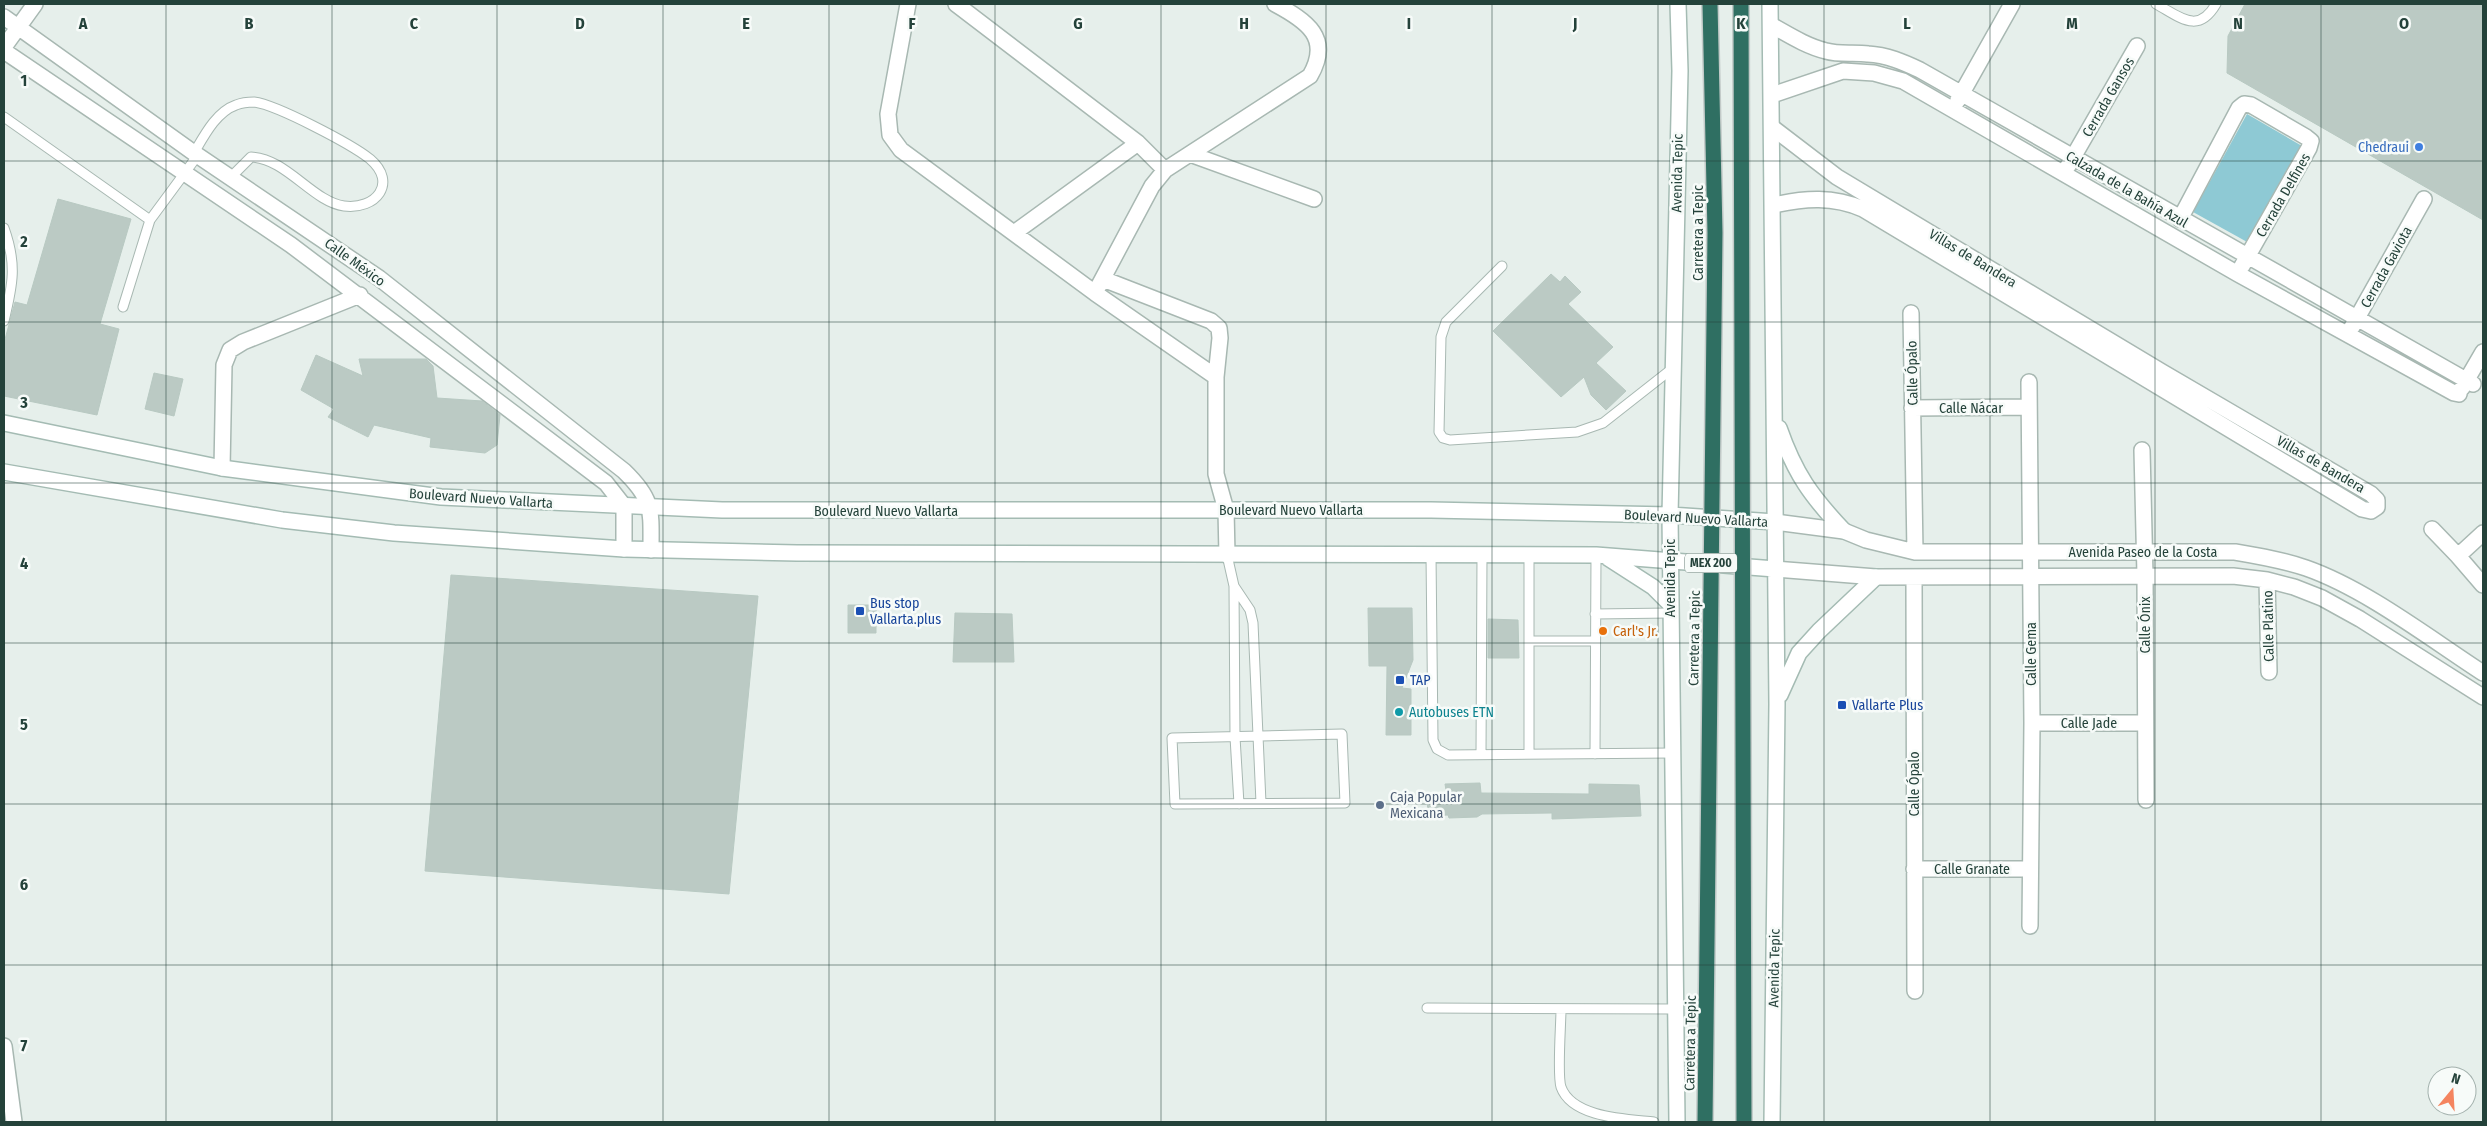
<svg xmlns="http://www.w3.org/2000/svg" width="2487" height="1126" font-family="'Fira Sans Condensed',sans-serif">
<rect width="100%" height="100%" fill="#e6efeb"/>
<path fill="#8ec9d4" d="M2247 114 2302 146 2249 243 2193 212Z"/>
<path fill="#bbcac4" stroke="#b8c9c2" d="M2245 4H2483V220L2227 73 2228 36Z
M58 199 131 219 100 324 119 329 97 415 4 396V343L15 302 27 305Z
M1551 274 1560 282 1565 276 1581 292 1568 304 1613 347 1596 363 1626 391 1606 410 1591 395 1584 377 1561 397 1493 331Z
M316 355 363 376 359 359H426L433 366 437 398 482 401 500 415 497 445 485 453 430 447 431 438 374 425 368 437 328 417 334 409 301 390Z
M154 373 183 379 174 416 145 409Z
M451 575 758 596 729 894 425 871Z
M848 605H876V633H848Z
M1368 608H1412L1413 660 1402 688 1411 689V735H1386L1387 666H1369Z
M955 613 1012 614 1014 662H953Z
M1488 619 1518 620 1519 658H1488Z
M1480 783 1481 793 1589 794V784L1639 785 1641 816 1552 819V813L1482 814 1477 817 1449 818 1448 815 1428 816 1427 796H1447L1445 784Z"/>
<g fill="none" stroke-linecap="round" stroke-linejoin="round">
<g stroke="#a8b8b2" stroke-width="11">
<path id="lane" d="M2156 4C2180 17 2198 35 2216 4
M4 117 150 220
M194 153C204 136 216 112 236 105 241 103 250 102 254 102 277 105 351 144 370 159 398 183 376 210 344 206 313 202 286 158 251 157L231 177
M4 228C17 264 13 284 4 321
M1502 266 1446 322 1441 337 1439 432 1443 438 1450 440 1577 432 1603 423 1673 368
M123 307 150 220 198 155
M1227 555 1234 586 1235 737 1239 804
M1431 555 1433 740 1437 749 1448 755 1673 753
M1234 586 1250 610 1253 623 1261 803
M1595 614 1670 613
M1529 641H1594
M1342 734 1345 803 1175 804 1172 738Z
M1481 754 1482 555
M1529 754V555
M1595 754 1596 555
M1427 1008 1676 1009
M1561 1009C1561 1025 1557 1075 1561 1087 1572 1118 1627 1119 1654 1122"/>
</g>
<g stroke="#a8b8b2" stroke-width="18">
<path id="street" d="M908 4 888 114 890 135 901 150 1095 293 1216 377
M956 4 1138 143 1165 170
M4 17 194 153 379 278 624 471C654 500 651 511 651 550
M1771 25C1789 35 1806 46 1826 51 1840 55 1854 52 1868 54 1887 55 1903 62 1920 70L2473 384
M4 47 35 4
M4 51 291 245 606 483 624 506V549
M1772 95 1843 71 1874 73 1903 81 2238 274 2454 393 2459 394
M1958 100 2012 4
M1773 128 1837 177 2162 372 2371 494 2377 500V507L2371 511 2362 509 1863 209C1833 196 1805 198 1774 205
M1190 154 1314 199
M2068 166 2137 46
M2180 219 2239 108 2244 104 2251 105 2306 137 2311 141 2309 148 2242 266
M1014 233 1138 143
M1103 279 1211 321 1219 328 1220 338 1216 377V474L1226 510 1227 555
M1095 293 1152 186 1165 170 1310 76C1332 38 1307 21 1275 4
M1911 313 1915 552
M2352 327 2424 199
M2029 382 2032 723 2030 926
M2462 388 2483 352
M1912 408 2029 407
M2142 450 2145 575 2146 800
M222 468 224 365 230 350 243 342 360 295
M1775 522 1844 531 1866 540 1915 552H2235C2259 556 2283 560 2306 568 2366 589 2429 638 2483 673
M2432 529 2458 556
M2483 533 2458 556 2483 585
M1775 569 1876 577 2233 576 2267 580 2294 587 2322 598 2360 619 2483 697
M1914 577 1915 991
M2267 580 2269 672
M2032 723H2145
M1914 869H2030
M4 1046 14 1122"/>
</g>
<g stroke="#a4bbb3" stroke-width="18">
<path id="secondary" d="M1770 4 1777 704 1772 1122
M4 423 222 468 441 497 722 510H1431L1670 515 1775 522
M1779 428C1795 474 1811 496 1844 531
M4 472 282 520 394 533 624 549 797 553 1596 555 1775 569
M1608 558 1653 587 1670 604
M1780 695 1799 653 1819 631 1876 577
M1677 1122 1670 515 1680 71 1678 4"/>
</g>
<use href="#lane" stroke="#fff" stroke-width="9"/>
<use href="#street" stroke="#fff" stroke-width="15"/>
<use href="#secondary" stroke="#fff" stroke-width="15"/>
<g stroke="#c2cac8" stroke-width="18" stroke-linecap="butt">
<path id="highway-bridge" d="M1741 4 1744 1122
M1705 1122 1715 233 1710 4"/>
</g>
<use href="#highway-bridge" stroke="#2f6f62" stroke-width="15"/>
</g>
<path fill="none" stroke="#24423a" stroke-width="1" stroke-opacity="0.55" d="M166 4V1122M332 4V1122M497 4V1122M663 4V1122M829 4V1122M995 4V1122M1161 4V1122M1326 4V1122M1492 4V1122M1658 4V1122M1824 4V1122M1990 4V1122M2155 4V1122M2321 4V1122M4 161H2483M4 322H2483M4 483H2483M4 643H2483M4 804H2483M4 965H2483"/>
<circle fill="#3f7fe0" stroke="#f7fbf9" stroke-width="2" cx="2419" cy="147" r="5"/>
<g fill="#1a4fb4" stroke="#f7fbf9" stroke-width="2">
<rect x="855" y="606" width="10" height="10" rx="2.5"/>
<rect x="1395" y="675" width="10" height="10" rx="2.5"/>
<rect x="1837" y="700" width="10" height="10" rx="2.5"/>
</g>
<circle fill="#e8710a" stroke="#f7fbf9" stroke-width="2" cx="1603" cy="631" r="5"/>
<circle fill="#0f9aa8" stroke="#f7fbf9" stroke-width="2" cx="1399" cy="712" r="5"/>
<circle fill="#5c6f8a" stroke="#f7fbf9" stroke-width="2" cx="1380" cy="805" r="5"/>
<g text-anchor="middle" stroke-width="5" stroke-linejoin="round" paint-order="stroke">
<rect fill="#f7fbf9" stroke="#637a73" stroke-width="1" x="1685" y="553.5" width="52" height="19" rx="4"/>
<g font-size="12" font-weight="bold" fill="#24423a">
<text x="1711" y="567">MEX 200</text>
</g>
<g font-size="14" fill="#24423a" stroke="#f7fbf9">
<text transform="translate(2108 97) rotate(-60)" y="5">Cerrada Gansos</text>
<text transform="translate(1677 173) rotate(-89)" y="5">Avenida Tepic</text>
<text transform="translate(2127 189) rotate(30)" y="5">Calzada de la Bahía Azul</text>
<text transform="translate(2283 195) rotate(-60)" y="5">Cerrada Delfines</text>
<text transform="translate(1698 233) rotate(-90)" y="5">Carretera a Tepic</text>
<text transform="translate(1973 258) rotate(31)" y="5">Villas de Bandera</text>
<text transform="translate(355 262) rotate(36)" y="5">Calle México</text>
<text transform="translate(2386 267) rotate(-61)" y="5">Cerrada Gaviota</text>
<text transform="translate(1912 373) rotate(-91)" y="5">Calle Ópalo</text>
<text x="1971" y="413">Calle Nácar</text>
<text transform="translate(2321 464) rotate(30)" y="5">Villas de Bandera</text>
<text transform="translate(481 498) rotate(4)" y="5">Boulevard Nuevo Vallarta</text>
<text x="1291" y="515">Boulevard Nuevo Vallarta</text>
<text x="886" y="516">Boulevard Nuevo Vallarta</text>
<text transform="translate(1696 518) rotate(3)" y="5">Boulevard Nuevo Vallarta</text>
<text x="2143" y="557">Avenida Paseo de la Costa</text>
<text transform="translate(1670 578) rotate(-90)" y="5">Avenida Tepic</text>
<text transform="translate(2145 625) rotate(-90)" y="5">Calle Ónix</text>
<text transform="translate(2268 626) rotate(-91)" y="5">Calle Platino</text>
<text transform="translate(1694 638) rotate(-89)" y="5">Carretera a Tepic</text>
<text transform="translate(2031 654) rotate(-90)" y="5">Calle Gema</text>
<text x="2089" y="728">Calle Jade</text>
<text transform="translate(1914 784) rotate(-90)" y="5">Calle Ópalo</text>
<text x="1972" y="874">Calle Granate</text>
<text transform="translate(1774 968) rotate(-89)" y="5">Avenida Tepic</text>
<text transform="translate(1690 1043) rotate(-89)" y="5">Carretera a Tepic</text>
</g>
<g font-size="14" fill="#366cbe" stroke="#f7fbf9" text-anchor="end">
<text x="2409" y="152">Chedraui</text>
</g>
<g font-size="14" fill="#164399" stroke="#f7fbf9" text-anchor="start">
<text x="870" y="608">Bus stop<tspan x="870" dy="16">Vallarta.plus</tspan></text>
<text x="1410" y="685">TAP</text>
<text x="1852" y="710">Vallarte Plus</text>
</g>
<g font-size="14" fill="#c56008" stroke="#f7fbf9" text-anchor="start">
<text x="1613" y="636">Carl's Jr.</text>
</g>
<g font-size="14" fill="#0d838f" stroke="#f7fbf9" text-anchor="start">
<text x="1409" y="717">Autobuses ETN</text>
</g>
<g font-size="14" fill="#4e5e75" stroke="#f7fbf9" text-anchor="start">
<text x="1390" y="802">Caja Popular<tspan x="1390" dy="16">Mexicana</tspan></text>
</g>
</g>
<g font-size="16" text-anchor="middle" font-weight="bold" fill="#24423a" stroke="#f7fbf9" stroke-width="5" stroke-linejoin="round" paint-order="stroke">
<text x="83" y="29">A</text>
<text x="249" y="29">B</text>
<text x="414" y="29">C</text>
<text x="580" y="29">D</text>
<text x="746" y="29">E</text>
<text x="912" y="29">F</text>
<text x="1078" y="29">G</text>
<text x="1244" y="29">H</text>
<text x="1409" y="29">I</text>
<text x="1575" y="29">J</text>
<text x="1741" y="29">K</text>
<text x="1907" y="29">L</text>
<text x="2072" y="29">M</text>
<text x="2238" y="29">N</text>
<text x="2404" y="29">O</text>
<text x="24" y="86">1</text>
<text x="24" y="247">2</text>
<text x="24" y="408">3</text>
<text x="24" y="569">4</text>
<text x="24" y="730">5</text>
<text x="24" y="890">6</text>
<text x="24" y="1051">7</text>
</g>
<rect width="2487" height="1126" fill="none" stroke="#24423a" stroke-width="10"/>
<g transform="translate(2452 1091) rotate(18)"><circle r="24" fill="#f7fbf9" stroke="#a3b1ad"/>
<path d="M0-4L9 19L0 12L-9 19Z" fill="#f4845f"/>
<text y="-8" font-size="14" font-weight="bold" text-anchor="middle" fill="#24423a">N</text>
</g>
</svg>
